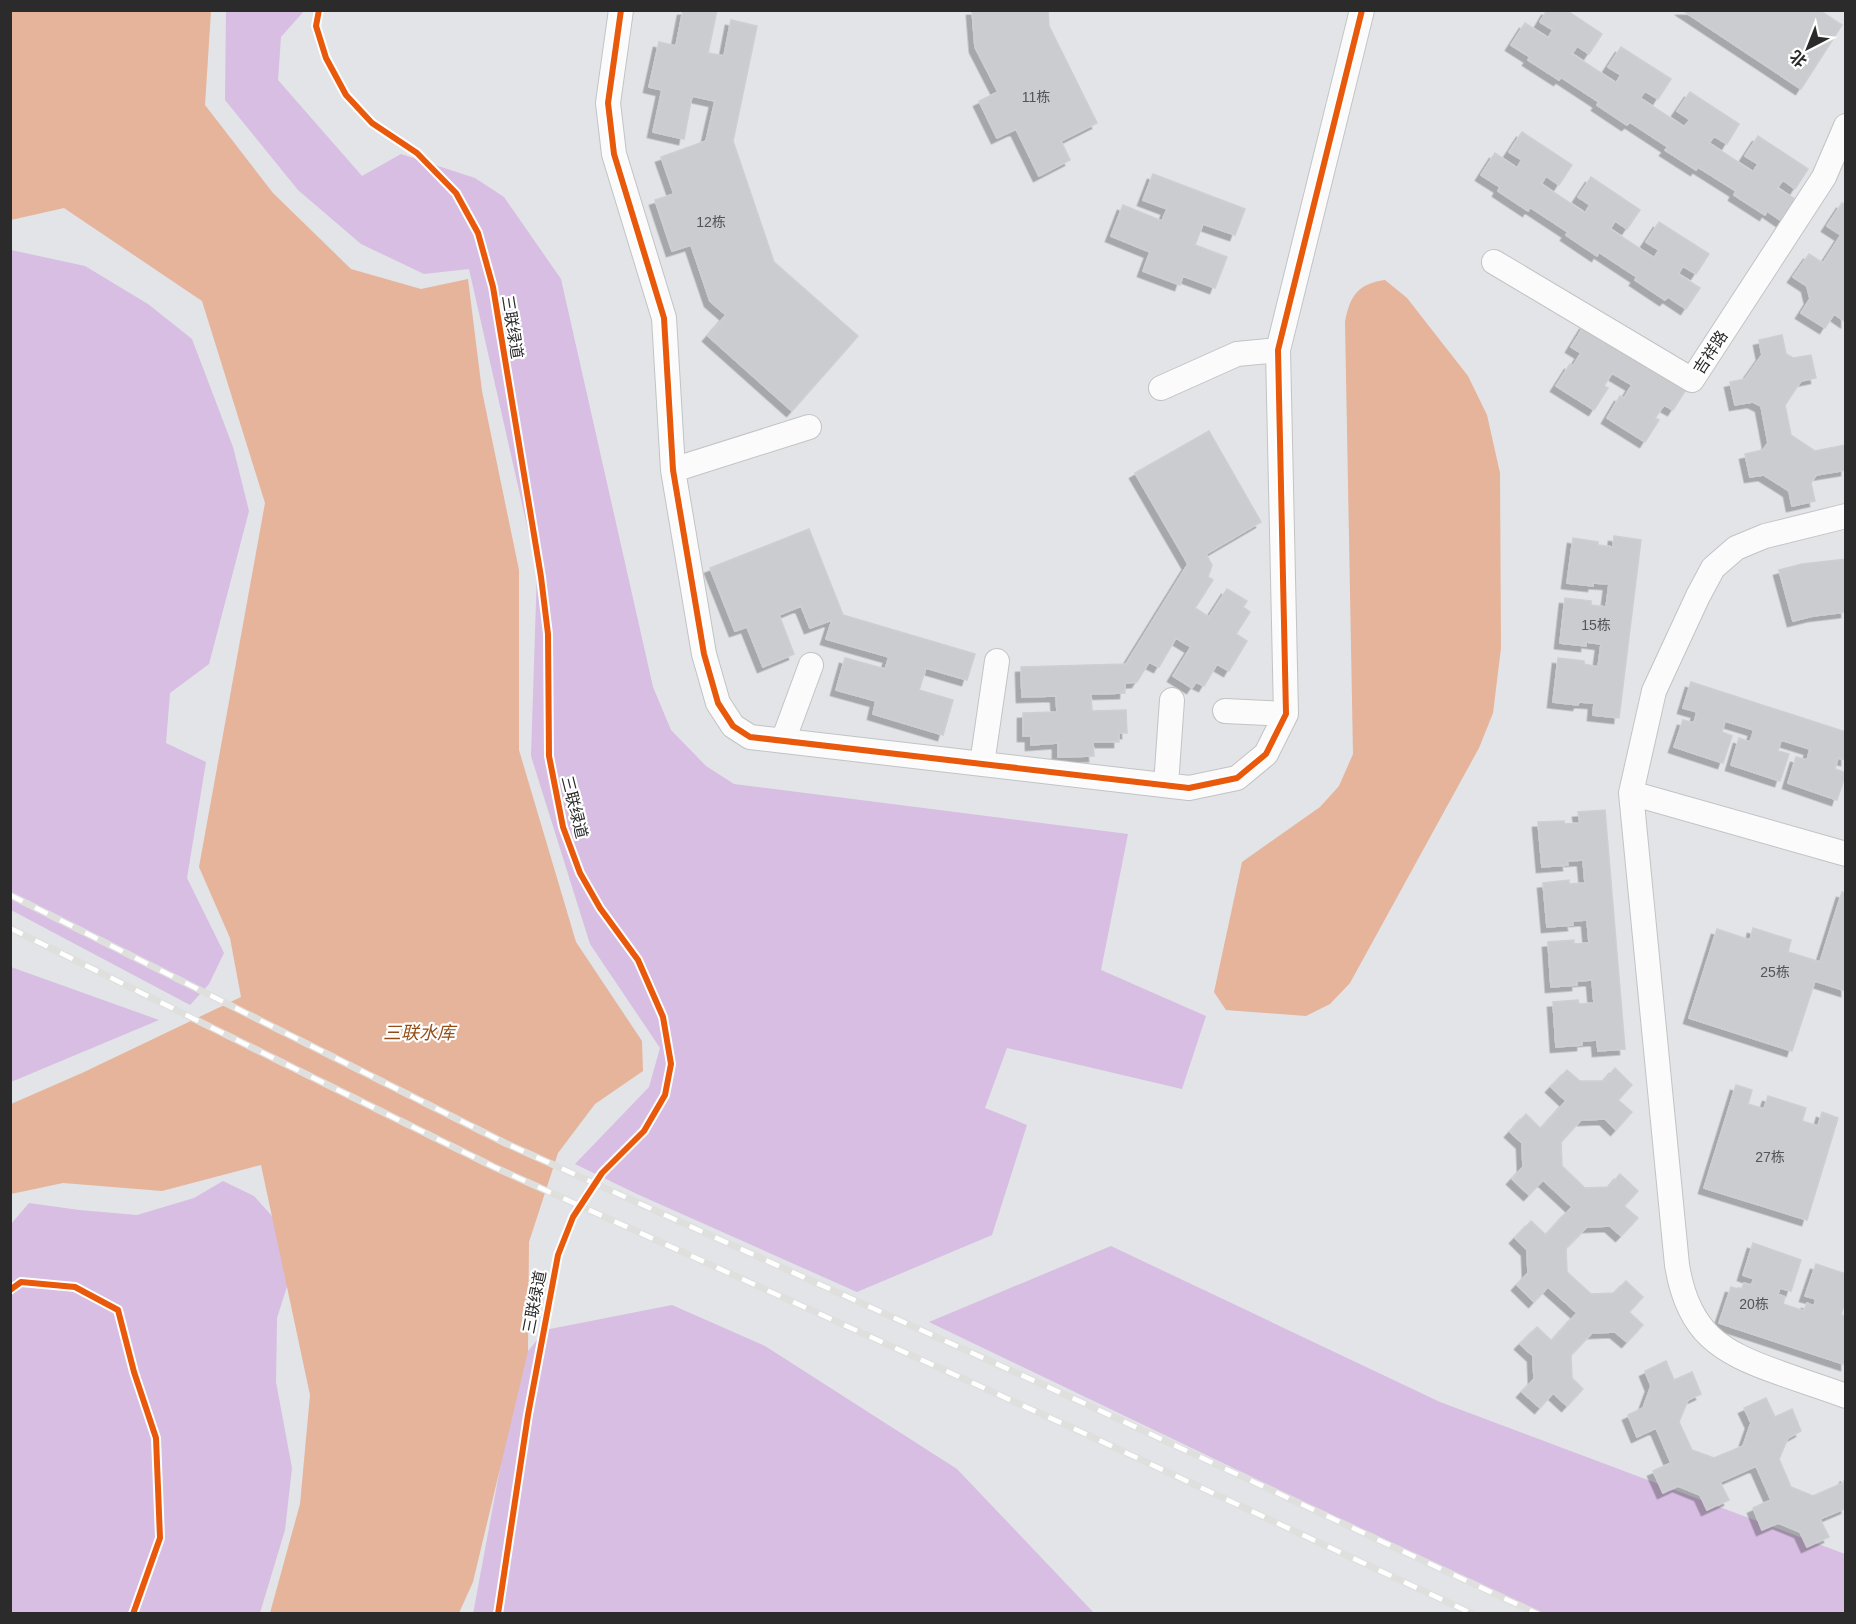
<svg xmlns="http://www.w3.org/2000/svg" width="1856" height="1624" font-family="Arial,'Noto Sans SC',sans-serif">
<defs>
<filter id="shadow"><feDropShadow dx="-5.5" dy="5.5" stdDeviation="0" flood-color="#0004"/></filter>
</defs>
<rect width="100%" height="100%" fill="#e2e4e8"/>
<path fill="#d7bee2" d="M226 11H304L281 37 278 80 362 176 401 154 475 178 504 197 561 279 653 687 671 730 706 766 734 784 1128 834 1101 970 1206 1016 1182 1089 1007 1048 985 1108 1027 1125 992 1235 857 1292 637 1194 575 1164 649 1087 660 1048 590 944 531 756 537 570 469 269 424 274 361 244 298 190 225 100Z
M11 250 85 266 148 304 192 339 233 447 249 511 209 664 170 693 166 743 206 762 187 878 224 953 209 984 190 1005 11 910Z
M11 967 159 1020 11 1082Z
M223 1181 254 1196 279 1224 291 1274 277 1318 276 1382 292 1468 285 1530 260 1613 11 1614V1224L29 1203 79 1210 137 1215 194 1198Z
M1111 1246 1440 1402 1845 1554V1613H1536L929 1322Z
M672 1305 765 1346 957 1469 1094 1613 473 1614 520 1361 545 1330Z"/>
<path fill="#e5b49a" d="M11 10 211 11 205 105 273 193 351 269 421 289 468 279 482 391 519 570V750L576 942 642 1041 643 1071 595 1104 558 1153 529 1242 528 1351 473 1582 459 1613H270L300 1504 310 1395 261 1165 162 1191 63 1183 11 1194V1104L82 1073 241 997 230 938 199 867 265 503 202 301 64 208 11 220Z
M1385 280 1407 298 1468 376 1487 415 1500 473 1501 648 1493 713 1479 748 1350 983 1330 1004 1306 1016 1226 1010 1214 992 1242 862 1320 807 1339 786 1353 754 1345 322C1350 295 1358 284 1385 280Z"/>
<path fill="#cbccd0" stroke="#cdcfd3" stroke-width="1.5" filter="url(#shadow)" d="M683 10H717L708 53 724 56 731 20 757 26 733 141 774 262 858 336 792 411 708 336 726 315 710 301 691 245 672 251 655 200 674 194 661 157 706 141 715 101 692 96 684 139 653 132 662 90 649 87 659 42 676 46Z
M972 10H1048L1049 26 1097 123 1061 141 1070 160 1039 176 1016 129 997 138 979 101 998 92 975 47Z
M1547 10H1566L1602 34 1589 54 1577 46 1572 54 1616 83 1621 75 1608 67 1621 47 1671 79 1658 99 1645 91 1640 98 1684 127 1690 120 1677 111 1690 92 1739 124 1727 144 1714 136 1709 143 1753 172 1758 164 1745 156 1758 136 1808 169 1795 189 1783 180 1777 188 1800 202 1786 224 1767 211 1765 215 1734 195 1736 191 1698 167 1696 170 1665 150 1668 147 1630 122 1627 125 1597 105 1599 102 1561 77 1559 80 1528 60 1530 57 1511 45 1525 23 1548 38 1553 30 1540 22Z
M1682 10H1819L1842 25 1801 89Z
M1522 132 1572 165 1559 185 1546 176 1541 184 1585 213 1590 205 1578 197 1591 177 1640 210 1627 229 1615 221 1610 229 1654 258 1659 250 1646 242 1659 222 1709 254 1696 274 1683 266 1678 274 1700 288 1686 309 1668 297 1665 300 1635 280 1637 277 1599 252 1597 256 1566 235 1568 232 1530 207 1528 211 1498 191 1500 187 1481 175 1495 153 1517 168 1522 160 1509 152Z
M1153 174 1245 209 1235 235 1203 224 1195 245 1227 257 1215 288 1183 276 1180 285 1143 271 1150 252 1111 236 1123 205 1162 221 1167 209 1143 200Z
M1842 203 1846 205V322L1834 314 1825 328 1801 313 1810 299 1807 286 1793 277 1809 254 1823 263 1841 235 1827 226Z
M1585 324 1687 388 1673 410 1664 405 1655 418 1659 420 1645 442 1607 418 1620 396 1624 398 1632 385 1612 373 1604 386 1608 388 1594 410 1556 386 1570 364 1573 366 1581 353 1571 347Z
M1782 335 1786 354 1793 358 1811 355 1816 378 1801 381 1785 405 1791 435 1815 451 1846 445V470L1816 475 1811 483 1815 501 1792 506 1789 491 1764 475 1750 477 1745 454 1763 450 1768 443 1761 406 1753 402 1735 405 1730 382 1745 379 1762 355 1759 340Z
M1209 431 1261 522 1206 554 1212 565 1208 577 1213 580 1195 608 1209 617 1227 589 1247 601 1243 607 1250 612 1236 634 1247 641 1229 671 1217 664 1204 686 1196 682 1192 688 1173 676 1191 647 1176 638 1159 667 1149 662 1137 682 1125 683V693L1091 694 1092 711 1126 710 1127 733H1119V742H1093L1094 756 1058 757V743L1031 745V736H1023V713L1057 712 1056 696 1022 697 1021 667 1126 664 1188 564 1135 473Z
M809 529 843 615 975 654 967 680 926 668 919 690 953 700 943 735 873 714 876 701 836 690 845 658 885 669 889 657 826 639 832 620 810 628 801 606 779 615 794 654 763 667 747 627 735 631 710 568Z
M1614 536 1641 540 1619 718 1593 715 1594 703 1579 702 1578 705 1553 702 1558 658 1584 661V664L1598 667 1601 644 1586 642V646L1560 643 1565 598 1591 601V605L1606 607 1609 584 1593 583V586L1567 583 1573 538 1598 542V545L1613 547Z
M1846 559V612L1813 616 1793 621 1779 570 1802 564Z
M1691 682 1846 732V760L1838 758 1835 769 1846 773 1837 800 1788 783 1796 757 1807 760 1810 749 1781 740 1778 751 1789 754 1780 781 1731 765 1739 738 1750 742 1754 730 1725 721 1722 732 1732 736 1723 763 1674 747 1683 720 1694 723 1697 712 1683 708Z
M1605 810 1625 1049 1598 1051 1597 1040 1582 1041V1045L1556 1047 1553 1002 1578 1000 1579 1004 1594 1003 1592 980 1577 981V985L1551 987 1548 942 1574 940V944L1589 943 1587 920 1572 921 1573 925 1547 927 1543 883 1569 880V884L1585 883 1583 860 1567 861 1568 865 1542 867 1538 822 1564 821 1565 824 1580 823 1578 812Z
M1842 892 1846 893V991L1815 981 1792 1051 1689 1018 1717 929 1750 940 1753 928 1791 940 1788 952 1820 962Z
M1615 1068 1632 1085 1618 1100 1632 1112 1616 1130 1605 1119 1581 1120 1561 1142 1562 1166 1585 1188 1609 1187 1620 1174 1638 1191 1624 1206 1638 1218 1621 1236 1610 1226 1587 1227 1566 1248 1567 1272 1591 1294 1614 1293 1626 1281 1643 1297 1629 1312 1643 1325 1627 1342 1615 1332 1592 1333 1571 1355 1572 1378 1583 1389 1567 1406 1553 1393 1540 1408 1522 1392 1534 1379 1533 1356 1520 1344 1537 1327 1552 1341 1577 1313 1548 1287 1534 1302 1517 1285 1528 1273 1527 1250 1515 1238 1531 1221 1546 1235 1572 1207 1543 1180 1529 1195 1512 1179 1523 1167 1522 1143 1510 1132 1526 1114 1541 1129 1566 1101 1551 1087 1567 1070 1580 1081H1604Z
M1736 1085 1752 1090 1748 1104 1764 1109 1768 1096 1806 1108 1802 1121 1818 1126 1822 1112 1838 1118 1807 1220 1704 1188Z
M1753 1243 1801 1260 1791 1291 1780 1288 1778 1294 1785 1297 1783 1304 1804 1311 1807 1303 1814 1306 1816 1299 1805 1296 1816 1264 1846 1274V1309L1843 1308 1841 1315 1846 1316V1365L1719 1323 1731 1287 1741 1290 1744 1283 1751 1285 1754 1279 1743 1275Z
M1666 1361 1674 1380 1692 1372 1701 1394 1688 1400 1679 1422 1692 1450 1714 1458 1743 1446 1751 1423 1744 1408 1766 1398 1775 1417 1792 1409 1801 1431 1788 1438 1779 1459 1791 1487 1813 1496 1843 1483 1846 1476V1508L1820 1519 1829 1537 1807 1547 1800 1532 1778 1523 1762 1530 1753 1508 1771 1500 1756 1466 1720 1482 1729 1500 1707 1510 1700 1495 1678 1486 1663 1493 1653 1471 1671 1463 1656 1428 1637 1437 1628 1415 1643 1408 1651 1386 1645 1371Z"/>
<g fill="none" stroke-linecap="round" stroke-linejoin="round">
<g stroke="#c2c3c3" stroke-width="26">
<path id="minor" d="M621 10 608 103 614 154 664 318 673 470 704 654 718 703 733 726 750 737 1189 788 1237 778 1266 754 1286 714 1278 350 1362 10
M1494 262 1692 380 1824 177 1846 126
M1161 388 1237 354 1278 350
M673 470 809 427
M1846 516 1765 536 1736 548 1713 568 1698 596 1654 691 1631 793 1677 1265C1688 1333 1720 1352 1780 1373 1802 1381 1824 1388 1846 1396
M1225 711 1286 714
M783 741 811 665
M982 764 997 661
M1166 785 1172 700
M1631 793 1846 854"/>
</g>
<use href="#minor" stroke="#fbfbfc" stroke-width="24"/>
<g stroke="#dfdfde" stroke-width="7">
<path id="rail" d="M10 895 505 1143 1088 1405 1538 1614
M10 928 494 1167 1077 1430 1473 1614"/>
</g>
<use href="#rail" stroke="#fff" stroke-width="4.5" stroke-dasharray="14" stroke-linecap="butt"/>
<g stroke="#fff" stroke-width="10">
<path id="cycleway" d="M319 10 316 26 326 58 346 95 372 123 417 153 456 193 478 233 493 287 541 577 548 634 549 756 563 827 580 873 600 908 638 960 663 1017 671 1064 665 1095 644 1131 602 1173 573 1217 558 1255 528 1415 498 1614
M621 10 608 103 614 154 664 318 673 470 704 654 718 703 733 726 750 737 1189 788 1237 778 1266 754 1286 714 1278 350 1362 10
M10 1290 21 1282 75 1287 118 1310 134 1372 156 1438 160 1538 133 1614"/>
</g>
<use href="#cycleway" stroke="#e8590c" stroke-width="6"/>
</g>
<g text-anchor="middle" stroke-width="4.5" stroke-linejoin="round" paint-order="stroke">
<g font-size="14" fill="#545455">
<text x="1036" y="102">11栋</text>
<text x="711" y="227">12栋</text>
<text x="1596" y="630">15栋</text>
<text x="1775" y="977">25栋</text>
<text x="1770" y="1162">27栋</text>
<text x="1754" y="1309">20栋</text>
</g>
<g font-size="16" fill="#2b2b2b" stroke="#fff">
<text transform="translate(513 327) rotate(81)" y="6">三联绿道</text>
<text transform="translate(1710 352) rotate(-57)" y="6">吉祥路</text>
<text transform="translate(575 807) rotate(76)" y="6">三联绿道</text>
<text transform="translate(534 1302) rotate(-79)" y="6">三联绿道</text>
</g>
<g font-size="18" font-style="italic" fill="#934c16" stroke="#fff">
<text x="419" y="1039">三联水库</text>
</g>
</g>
<rect width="1856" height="1624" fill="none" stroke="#2b2b2b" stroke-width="24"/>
<g transform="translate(1808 48) rotate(222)" stroke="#ffffff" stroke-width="4.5" paint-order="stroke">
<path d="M0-4.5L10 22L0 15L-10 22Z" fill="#2b2b2b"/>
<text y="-9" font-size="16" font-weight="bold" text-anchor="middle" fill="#2b2b2b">北</text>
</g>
</svg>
